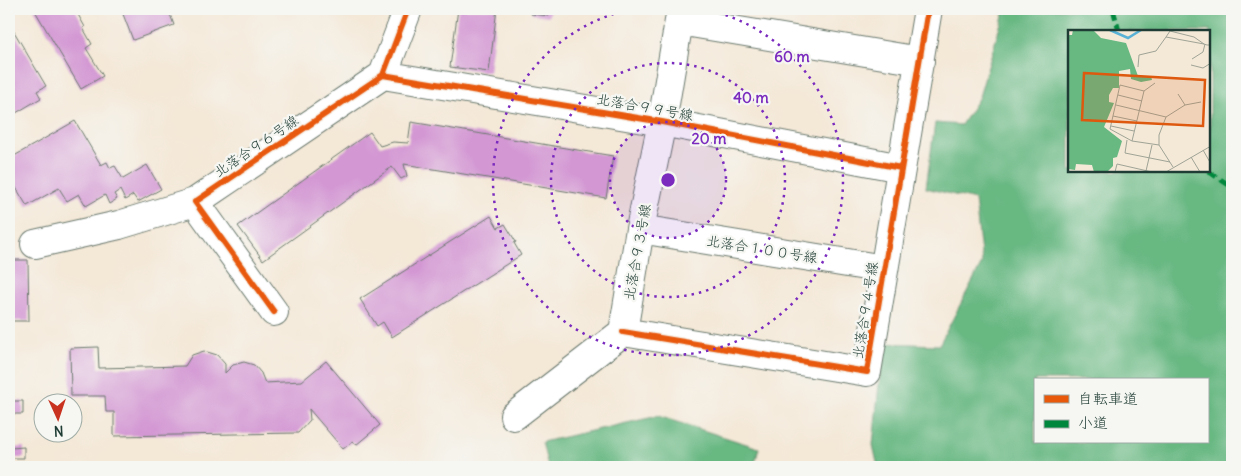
<svg xmlns="http://www.w3.org/2000/svg" width="1241" height="476" font-family="Delius,'Klee One',sans-serif">
<rect width="100%" height="100%" fill="#f6f6f2"/>
<filter id="ink" filterUnits="userSpaceOnUse"><feTurbulence type="fractalNoise" baseFrequency=".02" numOctaves="2"/><feDisplacementMap in="SourceGraphic" scale="10" xChannelSelector="R" yChannelSelector="G"/><feConvolveMatrix kernelMatrix="1 2 1 2 8 2 1 2 1" color-interpolation-filters="sRGB"/></filter>
<filter id="wash" filterUnits="userSpaceOnUse"><feTurbulence type="fractalNoise" baseFrequency=".0096" numOctaves="4" result="noise"/><feDisplacementMap in="SourceGraphic" scale="20" xChannelSelector="R" yChannelSelector="G"/><feGaussianBlur stdDeviation="1.12" result="paint"/><feColorMatrix in="noise" values="0 0 0 0 0 0 0 0 0 0 0 0 0 0 0 0 0 1.4 0 .05"/><feComposite in="paint" operator="in"/></filter>
<g filter="url(#wash)">
<rect width="100%" height="100%" fill="#f4e8d7"/>
<path fill="#68b882" stroke="#447a5b" fill-rule="evenodd" d="M1005 9H1232V467H878L873 445 883 343 939 345 982 263 975 200 926 188 935 123 961 125 979 97ZM1070 31H1210V171H1070ZM1035 380H1207V442H1035Z
M658 416 759 448 754 467H548L542 442Z"/>
<g id="blocks">
<path fill="#d397d3" d="M34 9H78L76 11 85 27 83 28 92 44 86 48 103 76 81 89Z
M121 9H168L174 25 133 40Z
M458 9H497L489 72 450 67Z
M531 9H550L549 16 531 14Z
M9 23 46 86 37 91 41 98 16 113 12 106 9 108Z
M75 121 101 165 107 162 110 168 115 166 123 179 147 165 161 189 138 202 133 195 125 200 120 190 114 194 117 199 109 204 105 195 86 206 79 194 67 201 59 188 27 206 9 176V159Z
M411 122 613 156 606 198 404 164 407 176 401 179 392 167 263 260 238 226 370 132 380 146 393 142 408 143Z
M491 216 498 228 505 224 516 242 514 243 521 255 392 337 383 322 377 326 360 299Z
M9 260H28L29 321H9Z
M98 347 99 368 185 366 192 355 204 351 217 355 225 364V373L233 365 244 362 254 365 261 373 265 383 302 381 326 361 380 425 356 445 353 441 343 449 309 409 310 420 298 433 114 436V412H106L105 396H71L70 348Z
M9 366H10L11 401H23V414H11V448L24 447V458H11V467H9Z"/>
</g>
</g>
<g filter="url(#ink)">
<use href="#blocks" fill-opacity="0" stroke="#6a796d" stroke-width="1"/>
<g fill="none" stroke-linecap="round" stroke-linejoin="round">
<g stroke="#6a796d" stroke-width="30">
<path id="minor" d="M679 21 920 61
M383 75 662 122 901 168
M640 229 884 269
M35 244 119 225 195 202
M274 312 195 202 383 75 408 9
M623 332 867 372 928 9
M514 416 623 332 640 229 662 122 681 9"/>
</g>
<use href="#minor" stroke="#fff" stroke-width="28"/>
<path stroke="#00873e" stroke-width="5" stroke-dasharray="10 5" stroke-linecap="butt" d="M1113 9 1119 31
M1208 171 1232 187"/>
<g stroke="#f6f6f2" stroke-width="9">
<path id="cycleway" d="M383 75 662 122 901 168
M274 312 195 202 383 75 408 9
M623 332 867 372 928 9"/>
</g>
<use href="#cycleway" stroke="#e8590c" stroke-width="6"/>
</g>
</g>
<circle cx="668" cy="180" r="58" fill="#7b2cbf" fill-opacity=".12"/>
<g fill="none" stroke="#7b2cbf" stroke-width="2.5" stroke-dasharray="2.5 5">
<circle cx="668" cy="180" r="58"/>
<circle cx="668" cy="180" r="117"/>
<path d="M704 9A175 175 0 1 1 632 9"/>
</g>
<g text-anchor="middle" stroke-width="4.5" stroke-linejoin="round" paint-order="stroke">
<g font-size="14" fill="#1f3d34" stroke="#f6f6f2">
<text transform="translate(645 107) rotate(10)" y="5">北落合９９号線</text>
<text transform="translate(256 146) rotate(-34)" y="5">北落合９６号線</text>
<text transform="translate(762 249) rotate(9)" y="5">北落合１００号線</text>
<text transform="translate(637 252) rotate(-80)" y="5">北落合９３号線</text>
<text transform="translate(865 310) rotate(-81)" y="5">北落合９４号線</text>
</g>
</g>
<g transform="translate(1068 30)">
<rect width="142" height="142" fill="#f4e8d7"/>
<path d="M0 0 1 5H4L5 0H25L33 8 58 13 70 46H83L84 50 73 52 63 49 62 39 51 41V58H45L41 65V72L46 73 36 97 54 111 49 127 45 128V136L39 142H26L24 135 8 134 7 140 0 139Z" fill="#68b882"/>
<path fill="none" stroke="#59b2d6" stroke-width="2.5" d="M42 0 60 8 73 0"/>
<path fill="none" stroke="#9fa496" stroke-width="1" d="M136 14 126 7 102 1 98 7 136 14 139 15H143M124 29 135 22 137 14M123 35 135 38 143 33M70 37 71 25 88 21 98 7M87 53 76 61 64 111 91 115 105 137M50 65 74 71M48 75 98 87M117 75 133 72M45 86 69 91M43 96 66 101M59 110 57 123 102 132M64 111 42 99 52 55 76 61M91 115V105L98 87 117 75 110 64M135 120 143 134M123 127 132 142M78 141 84 115M47 142 49 134 84 142M98 142 143 116"/>
<path fill="#de580e" fill-opacity="0.15" stroke="#de580e" stroke-width="2.5" d="M16 43 137 50 135 96 14 90Z"/>
<rect width="142" height="142" fill="none" stroke="#1f3d34" stroke-width="2.5"/>
</g>
<circle cx="668" cy="180" r="8" fill="#7b2cbf" stroke="#f6f6f2" stroke-width="2.5"/>
<g font-size="15" text-anchor="middle" font-weight="bold" fill="#7b2cbf" stroke="#f6f6f2" stroke-width="4.5" stroke-linejoin="round" paint-order="stroke">
<text x="792" y="62">60 m</text>
<text x="751" y="103">40 m</text>
<text x="709" y="144">20 m</text>
</g>
<rect width="1241" height="476" fill="none" stroke="#f6f6f2" stroke-width="30"/>
<rect x="1034" y="378" width="175" height="65" fill="#f6f6f2" stroke="#a0aca6"/>
<rect x="1044" y="395" width="25" height="8" fill="#e8590c" stroke="#a0aca6"/>
<text x="1078" y="404" font-size="15" fill="#1f3d34">自転車道</text>
<rect x="1044" y="420" width="25" height="8" fill="#00873e" stroke="#a0aca6"/>
<text x="1078" y="428" font-size="15" fill="#1f3d34">小道</text>
<g transform="translate(58 418) rotate(177)"><circle r="24" fill="#f6f6f2" stroke="#a0aca6"/>
<path d="M0-4L9 19L0 12L-9 19Z" fill="#c8321e"/>
<text y="-8" font-size="14" font-weight="bold" text-anchor="middle" fill="#1f3d34">N</text>
</g>
</svg>
